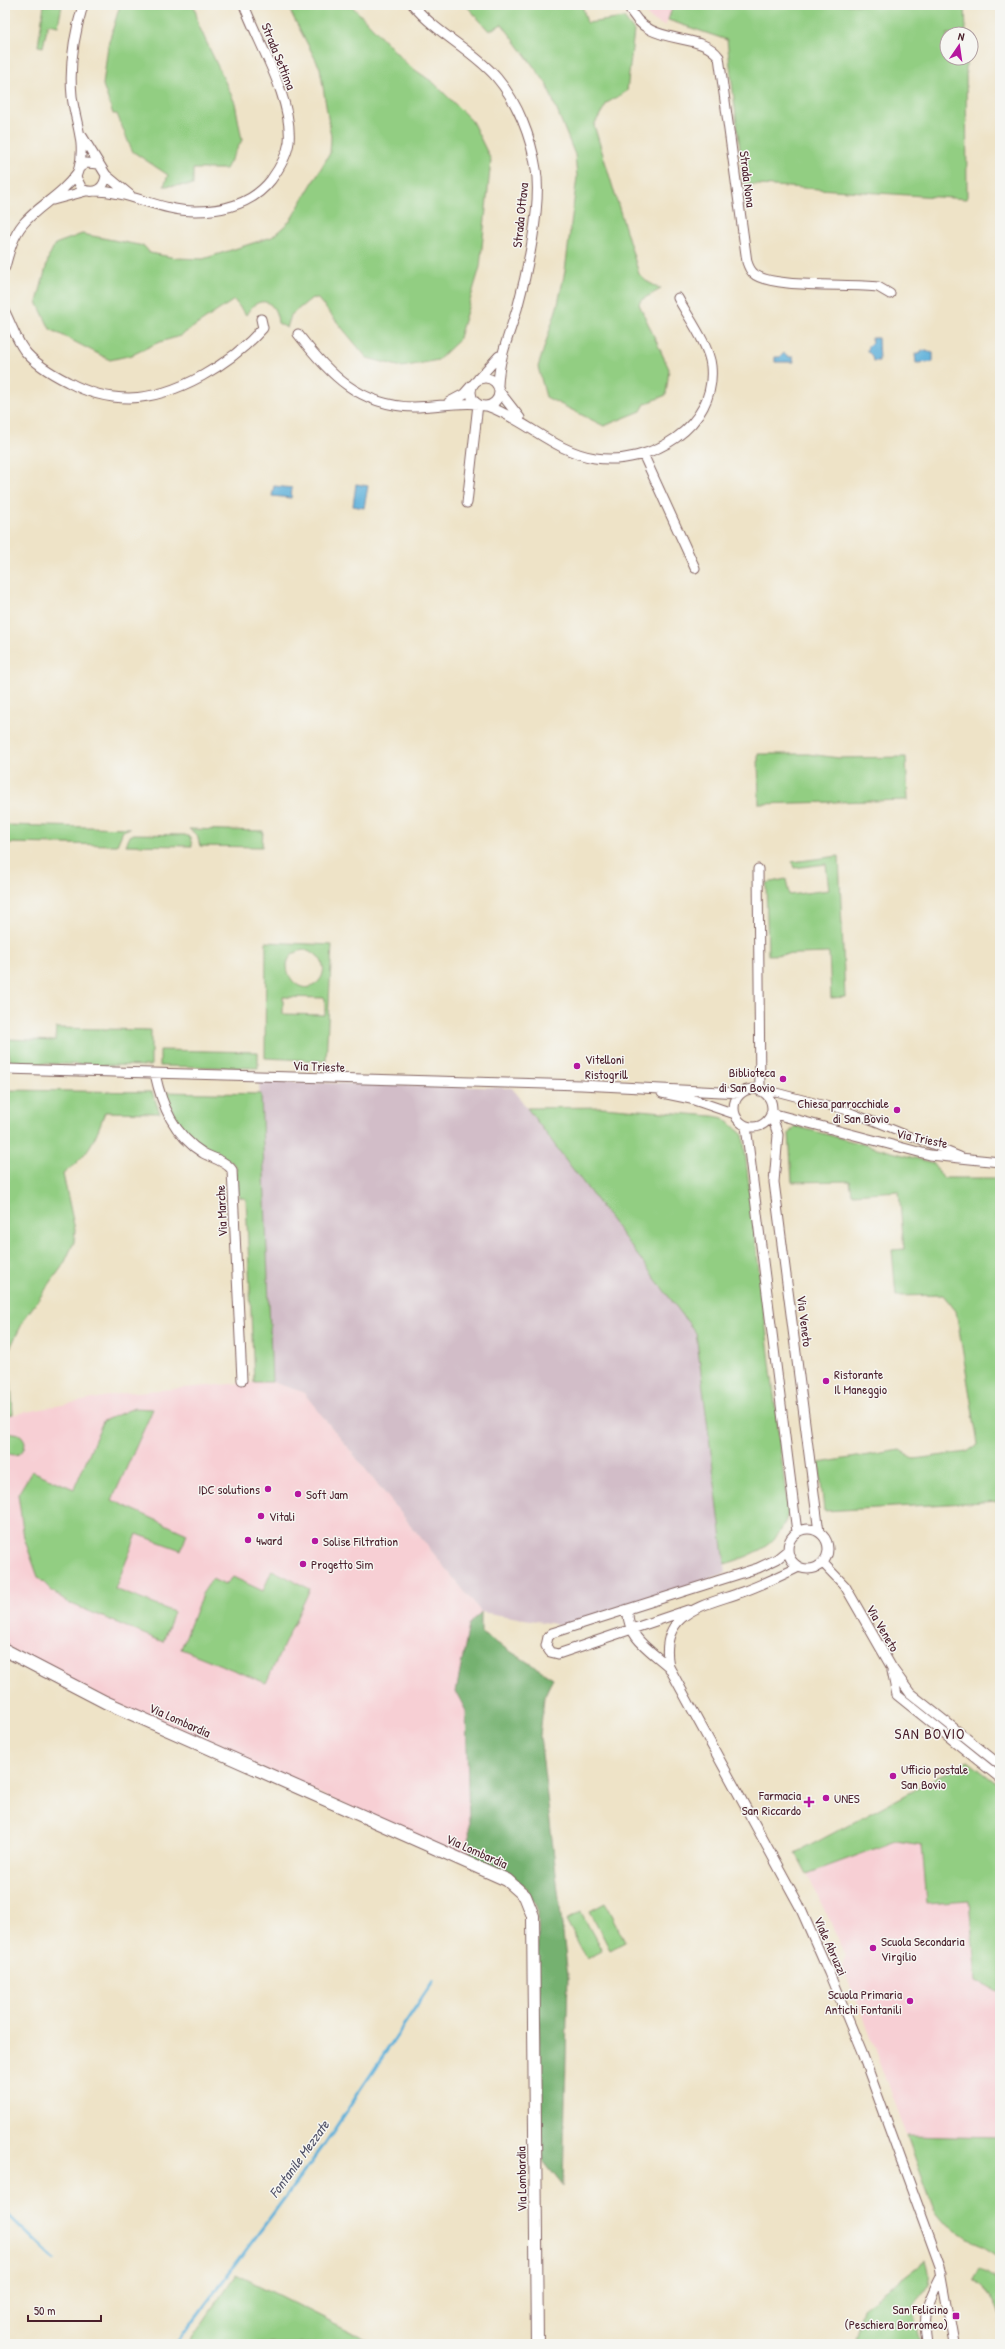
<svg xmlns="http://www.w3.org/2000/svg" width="1005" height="2349" font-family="'Patrick Hand',sans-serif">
<rect width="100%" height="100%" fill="#f6f6f2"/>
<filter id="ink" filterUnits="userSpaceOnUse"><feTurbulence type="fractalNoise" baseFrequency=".025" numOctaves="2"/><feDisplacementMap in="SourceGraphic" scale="8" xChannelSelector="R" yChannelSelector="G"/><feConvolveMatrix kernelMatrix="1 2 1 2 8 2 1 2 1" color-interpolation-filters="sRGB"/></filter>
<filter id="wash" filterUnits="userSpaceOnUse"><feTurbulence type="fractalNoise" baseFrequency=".012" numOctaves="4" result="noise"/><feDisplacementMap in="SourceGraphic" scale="16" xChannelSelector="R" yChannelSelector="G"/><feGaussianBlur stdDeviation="0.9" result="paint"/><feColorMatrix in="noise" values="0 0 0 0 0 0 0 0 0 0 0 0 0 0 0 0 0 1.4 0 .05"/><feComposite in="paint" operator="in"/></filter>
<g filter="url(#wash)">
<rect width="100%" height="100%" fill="#eee3c7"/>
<path fill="#f7cfd4" d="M637 5H673L665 26 652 20Z
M254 1382H272L303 1392 481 1612 469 1625 456 1692 466 1711 470 1860 106 1699 5 1646V1416L124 1393Z
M896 1841 922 1845 927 1904 969 1901 976 1980 1000 1992V2138L907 2136 866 2023 842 1967 846 1955 807 1874Z"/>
<path fill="#d2bdc8" d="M259 1081 512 1088 696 1333 726 1573 567 1626 481 1612 303 1392 272 1382Z"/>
<path fill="#92ce82" stroke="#6e7656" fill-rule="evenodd" d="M44 5H62L58 26 48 24 43 47 38 46Z
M120 5H194L199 26 235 103 242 140 226 169H193V185L164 186 168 175 132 151 117 114H113L103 85 108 45Z
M287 5H351L408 65 434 83 472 121 491 160 480 267 458 341 438 360 402 367 367 358 318 299 312 298 291 315 287 328 278 323C276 299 258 294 246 315L234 300 180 336 157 343 132 355 110 360 50 329 37 302 49 256 55 244 82 234 144 246 150 253 176 258 203 259 272 237 290 221 330 153 331 137 320 68Z
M466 5H582L587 23 624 18 634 31 627 91 607 103 594 125 639 274 646 281 661 289 641 300 639 304 669 369 666 395 645 404 641 411 604 426 546 397 538 367 558 304 565 271 577 177 575 155 546 83 502 24 489 31Z
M673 5H965L966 34H947V58H966L967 199 744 184 727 40 668 20Z
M758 754H808L839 758 906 757 908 800 759 804Z
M5 825 130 828 123 831 117 845 5 843Z
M189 829 263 831 262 847 200 846 197 835Z
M134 834 185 835 190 837 192 846 126 845 130 836Z
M839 856 845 997 831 998 829 953 768 955 766 883 786 879 789 895 829 890 826 864 794 868 792 862Z
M266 942 332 945 326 1061 265 1058ZM307 950C321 954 329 969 319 981 296 1006 267 952 307 950ZM283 997 325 998V1015L283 1014Z
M56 1028 151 1030V1066L11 1063 6 1039 55 1041Z
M160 1050 258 1052V1068L160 1066Z
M5 1090 152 1092 160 1113 105 1112C94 1142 89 1154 63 1174L75 1230 74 1242 64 1264 25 1318 5 1358Z
M164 1092 261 1094 272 1382H254L246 1199 239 1197 236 1167C231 1159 221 1157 213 1153 188 1139 174 1118 164 1092Z
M602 1107 713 1116 724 1118 743 1135 788 1513C780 1545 754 1555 725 1564L696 1333 527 1108Z
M795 1126 933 1163 943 1178H1000V1501L824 1511 819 1463 900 1450 914 1459 967 1452 978 1444 956 1311 943 1295 896 1296 892 1250 904 1249 899 1191 852 1194 850 1181 792 1182 789 1133Z
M5 1380 11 1382 13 1414 5 1416Z
M134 1408 153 1409 112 1500 187 1534 181 1550 137 1534 115 1589 174 1612 163 1642 69 1603 52 1591 38 1577 24 1538 18 1494 32 1471 74 1489 103 1421Z
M3 1444a11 11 0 1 1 22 0a11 11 0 1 1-22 0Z
M272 1570 310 1589 266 1683 181 1649 202 1594 212 1579 225 1585 233 1577 263 1591Z
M968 1761 1000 1786V1992L976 1981 969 1901 927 1904 922 1845 896 1841 807 1874 796 1853Z
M605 1903 625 1942 610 1950 590 1911Z
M581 1912 602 1951 587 1959 566 1920Z
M907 2136 1000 2138V2258L944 2222 934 2210Z
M926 2261C934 2285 926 2289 912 2306L920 2344H854L863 2308Z
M979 2268 1000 2282V2315C996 2299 985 2289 973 2279Z
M236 2274 376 2344H188Z"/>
<path fill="#75b170" stroke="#60684e" d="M481 1612V1633L553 1678 544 1697 540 1736 568 1976 563 2186 540 2157 538 1913C530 1878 499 1872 470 1860L466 1711 456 1692 469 1625Z"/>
<path fill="#5eb1da" stroke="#546882" d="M871 338H878L879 361H873L872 356 867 351 868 346 872 343Z
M922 350 933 353V362L916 363 915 354H919Z
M784 353 789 357H793L794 362H775V357H780Z
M356 484 368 486 364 508 353 506Z
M274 486 292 488 291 498 272 496Z"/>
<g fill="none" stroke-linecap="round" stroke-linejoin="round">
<path stroke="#5eb1da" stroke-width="3" d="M5 2212 54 2259
M176 2344 324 2145 433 1981"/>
</g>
</g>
<g filter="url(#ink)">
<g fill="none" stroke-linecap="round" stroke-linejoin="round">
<g stroke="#836462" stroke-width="9">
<path id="pedestrian" d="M764 1093 776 1092 848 1111 960 1156"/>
</g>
<g stroke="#836462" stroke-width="11">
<path id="minor" d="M413 5C437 34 473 50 497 78 518 103 531 137 536 169 542 205 527 273 517 309 509 335 499 357 498 385
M628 5C647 50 699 29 719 57L747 262C748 265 750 270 753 273 769 289 852 283 878 287L890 294
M82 136 106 175C105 189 94 195 82 189L76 177 79 168 86 163 99 164
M79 168C86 142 75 122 72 96 69 65 74 35 83 5
M106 175 130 195
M95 191C129 191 160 211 195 211 224 211 253 203 271 180 279 169 287 156 289 142 293 99 259 45 244 5
M53 200 86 191
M5 267C9 252 13 236 23 224 39 205 61 196 77 173
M5 312C11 324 16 339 24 350 35 364 52 374 68 382 86 392 108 398 129 398 177 397 232 363 263 328L261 319
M298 334C329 374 359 406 414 407 435 407 456 402 478 404L467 503
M471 392a14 14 0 1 1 28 0a14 14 0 1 1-28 0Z
M478 379 499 356
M499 391 520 418
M449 402 464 394 472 385
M487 406C525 419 555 452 595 458 650 466 717 427 711 366 709 345 688 317 678 298
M643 454 695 568
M758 869 760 1091
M5 1069 581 1085 741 1093
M155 1074C162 1106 174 1135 203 1153 212 1158 226 1161 232 1170L242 1380
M734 1108a19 19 0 1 1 38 0a19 19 0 1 1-38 0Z
M662 1093 691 1099 735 1114
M771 1113 778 1135 774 1182 819 1532
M771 1113 930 1155 1000 1162
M746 1126 797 1532
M788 1549a20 20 0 1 1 40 0a20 20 0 1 1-40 0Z
M823 1563 845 1586 892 1668 910 1693 1000 1765
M799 1567C780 1576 762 1585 742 1592 704 1606 658 1611 669 1667L799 1905 829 1973 862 2053 940 2266 954 2344
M628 1609C626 1637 650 1650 669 1667
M688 1610 558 1654 550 1652 546 1646 548 1637 552 1633 758 1568 777 1559 788 1550
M892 1671 897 1695 1000 1778
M927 2344C922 2312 928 2301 942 2274"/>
</g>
<g stroke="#836462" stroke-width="14">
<path id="tertiary" d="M5 1650 105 1702 507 1880 525 1896 533 1916 537 2344"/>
</g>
<use href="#pedestrian" stroke="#fff" stroke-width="7"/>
<use href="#minor" stroke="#fff" stroke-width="9"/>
<use href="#tertiary" stroke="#fff" stroke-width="12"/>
</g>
</g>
<g fill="#b5179e" stroke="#f6f6f2" stroke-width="1.5">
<circle cx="577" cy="1066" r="4"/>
<circle cx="783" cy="1079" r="4"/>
<circle cx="897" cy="1110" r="4"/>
<circle cx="826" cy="1381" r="4"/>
<circle cx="268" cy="1489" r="4"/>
<circle cx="298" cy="1494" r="4"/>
<circle cx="261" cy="1516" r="4"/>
<circle cx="248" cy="1540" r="4"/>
<circle cx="315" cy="1541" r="4"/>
<circle cx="303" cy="1564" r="4"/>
<circle cx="893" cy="1776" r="4"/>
<circle cx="826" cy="1798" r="4"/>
<path d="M807 1796h4v4h4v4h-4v4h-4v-4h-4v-4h4z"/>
<circle cx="873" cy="1948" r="4"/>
<circle cx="910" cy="2001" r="4"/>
<rect x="952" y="2312" width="8" height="8" rx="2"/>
</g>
<g text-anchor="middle" stroke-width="3" stroke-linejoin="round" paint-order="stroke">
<g font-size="13" fill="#4a1f2b" stroke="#f6f6f2">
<text transform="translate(279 56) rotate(68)" y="5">Strada Settima</text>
<text transform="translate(748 179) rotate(83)" y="5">Strada Nona</text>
<text transform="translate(520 215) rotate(-84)" y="5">Strada Ottava</text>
<text transform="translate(319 1066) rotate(2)" y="5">Via Trieste</text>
<text transform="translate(922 1138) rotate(12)" y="5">Via Trieste</text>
<text transform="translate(221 1211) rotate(-93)" y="5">Via Marche</text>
<text transform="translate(805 1321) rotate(83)" y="5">Via Veneto</text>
<text transform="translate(883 1628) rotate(60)" y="5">Via Veneto</text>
<text transform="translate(180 1720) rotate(24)" y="5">Via Lombardia</text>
<text transform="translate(477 1851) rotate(24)" y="5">Via Lombardia</text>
<text transform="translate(831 1946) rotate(66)" y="5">Viale Abruzzi</text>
<text transform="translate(521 2179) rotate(-91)" y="5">Via Lombardia</text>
</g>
<g font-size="13" fill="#4a1f2b" stroke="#f6f6f2" text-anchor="start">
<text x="585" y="1064">Vitelloni<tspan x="585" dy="15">Ristogrill</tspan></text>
<text x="775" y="1077" text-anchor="end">Biblioteca<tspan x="775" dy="15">di San Bovio</tspan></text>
<text x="889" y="1108" text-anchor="end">Chiesa parrocchiale<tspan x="889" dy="15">di San Bovio</tspan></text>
<text x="834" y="1379">Ristorante<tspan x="834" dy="15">Il Maneggio</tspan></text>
<text x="260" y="1494" text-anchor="end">IDC solutions</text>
<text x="306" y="1499">Soft Jam</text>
<text x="269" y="1521">Vitali</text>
<text x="256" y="1545">4ward</text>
<text x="323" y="1546">Solise Filtration</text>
<text x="311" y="1569">Progetto Sim</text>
<text x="901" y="1774">Ufficio postale<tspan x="901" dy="15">San Bovio</tspan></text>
<text x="801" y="1800" text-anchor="end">Farmacia<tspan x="801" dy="15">San Riccardo</tspan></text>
<text x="834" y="1803">UNES</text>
<text x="881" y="1946">Scuola Secondaria<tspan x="881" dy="15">Virgilio</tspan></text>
<text x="902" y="1999" text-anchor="end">Scuola Primaria<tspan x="902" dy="15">Antichi Fontanili</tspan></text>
<text x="948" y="2314" text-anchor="end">San Felicino<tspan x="948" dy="15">(Peschiera Borromeo)</tspan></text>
</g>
<g font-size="14" font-style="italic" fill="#515268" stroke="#f6f6f2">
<text transform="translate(299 2159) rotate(-54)" y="5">Fontanile Mezzate</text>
</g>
<g font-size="15" letter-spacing="1" fill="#4a1f2b" stroke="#f6f6f2">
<text x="930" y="1739">SAN BOVIO</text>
</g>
</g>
<rect width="1005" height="2349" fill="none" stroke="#f6f6f2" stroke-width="20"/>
<g transform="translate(959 46) rotate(13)"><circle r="19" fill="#f6f6f2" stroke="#b1a0a2"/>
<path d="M0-3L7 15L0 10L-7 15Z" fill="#b5179e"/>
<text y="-6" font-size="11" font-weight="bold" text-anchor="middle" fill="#4a1f2b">N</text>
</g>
<path d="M28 2315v6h73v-6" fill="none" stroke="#4a1f2b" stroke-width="2"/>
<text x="34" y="2315" font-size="12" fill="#4a1f2b" stroke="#f6f6f2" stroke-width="3" paint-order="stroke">50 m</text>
</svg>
